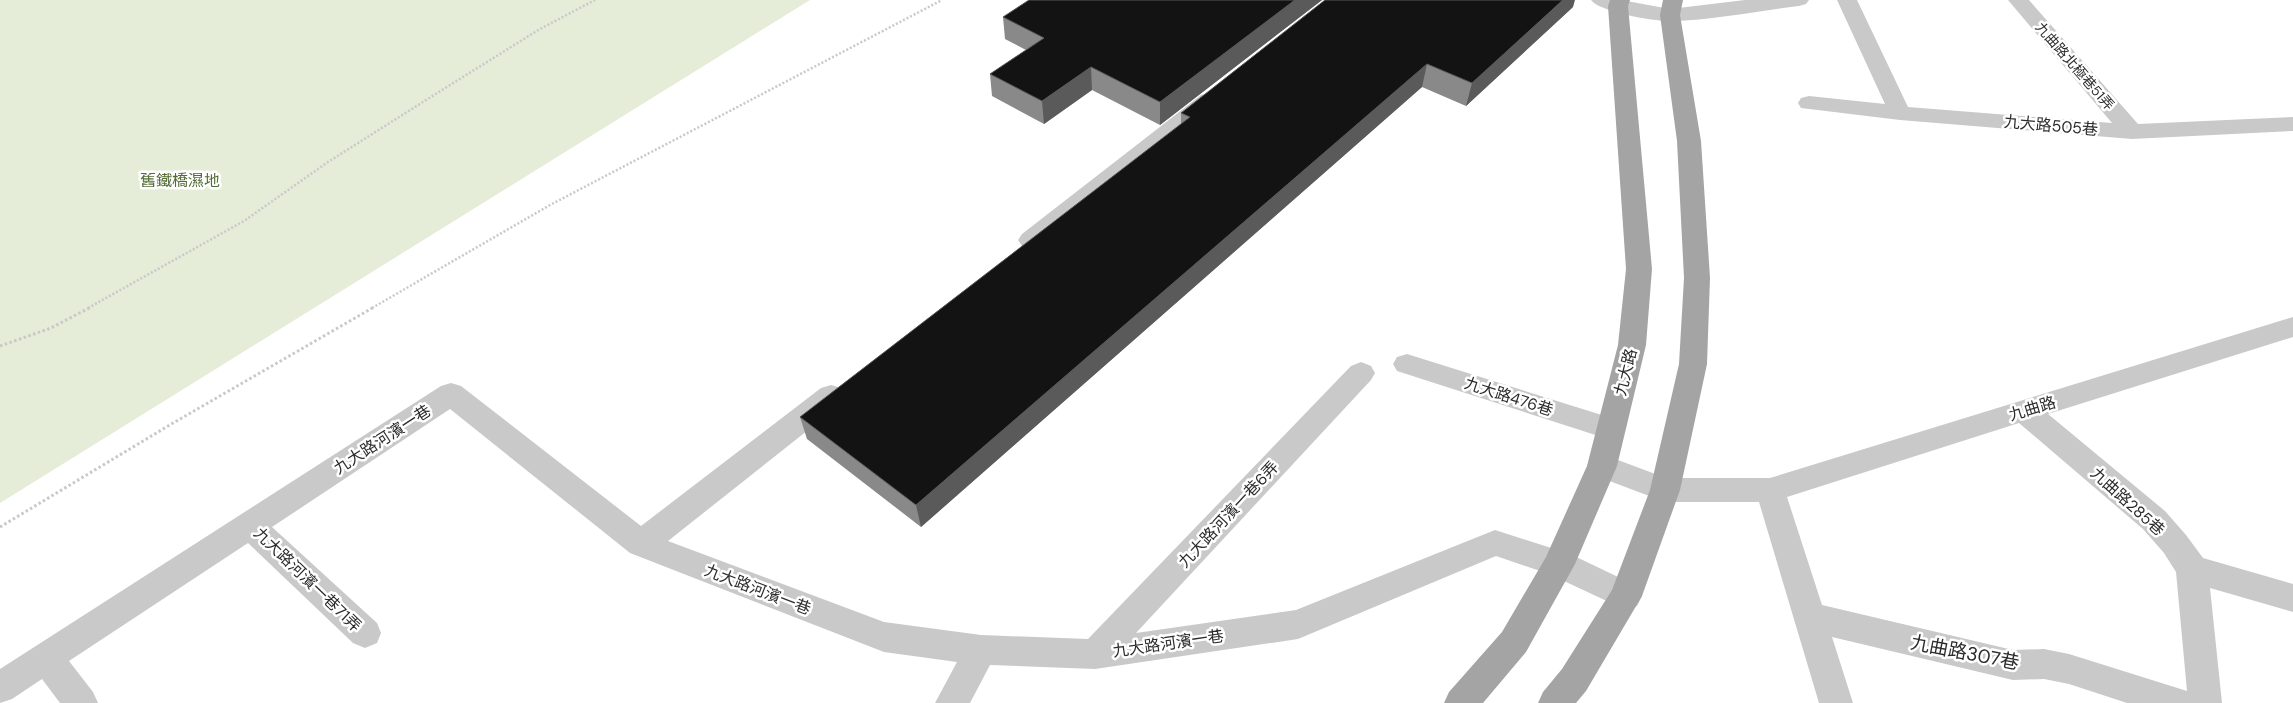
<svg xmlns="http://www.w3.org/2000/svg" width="2293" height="703" font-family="'DM Sans','Noto Sans TC',sans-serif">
<rect width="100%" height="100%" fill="#fff"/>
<path fill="#e5ecd8" d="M0 0H810L0 503Z"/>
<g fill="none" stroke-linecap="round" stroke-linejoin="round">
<path stroke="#c9c9c9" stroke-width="2.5" stroke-dasharray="2 2" stroke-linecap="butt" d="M88 308 244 221 328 162 426 100 540 29 595 0
M372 308 550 205 942 0"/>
<path stroke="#c9c9c9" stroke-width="3" stroke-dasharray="2.5 2.5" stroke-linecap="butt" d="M0 346 51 328 91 307
M0 527 173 423 374 307"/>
<path fill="#c9c9c9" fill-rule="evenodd" d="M1591 0H1621L1670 9 1745 0H1809L1806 4 1799 6C1757 11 1714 20 1672 21 1657 22 1599 12 1591 0Z
M1837 0H1857L1908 107 2112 123 2008 0H2029L2138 124 2293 117V131L2132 139 1900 120 1801 108 1798 103 1801 98 1809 96 1885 104Z
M1209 93 1217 95 1220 100 1217 105 1040 246 1031 249 1022 246 1018 240 1022 234 1201 95Z
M2293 317V337L2048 414 2165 511 2186 535 2203 558 2293 584V612L2210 588 2222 703H2127L2069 684 2044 679 2013 680 1832 637 1853 703H1819L1759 502H1665L1591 474 1587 466 1591 458 1602 454 1666 478H1770ZM2019 423 2143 529 2164 553 2176 572 2187 691 2069 654 2044 649 2013 650 1822 605 1787 497Z
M1407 354 1621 421 1625 429 1621 437 1611 440 1397 371 1393 364 1397 357Z
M1361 362 1371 366 1375 373 1371 380 1136 633 1296 610 1495 530 1570 554 1637 586 1642 596 1637 606 1626 610 1549 574 1496 556 1298 639 1095 669 990 665 970 703H935L957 662 884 652 630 553 450 409 272 527 377 623 381 633 377 643 365 648 353 643 248 543 69 661 93 692 98 703H60L42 679 12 699 0 703V669L441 386 451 383 461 386 641 526 821 388 831 385 841 388 845 396 841 404 668 541 884 622 981 635 1088 639 1351 366Z"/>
<path fill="#a4a4a4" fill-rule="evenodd" d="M1610 0H1630L1628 6 1652 269 1646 345 1617 466 1575 564 1526 652 1483 703H1444L1449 692 1502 632 1546 557 1587 466 1618 345 1626 269 1608 6Z
M1663 0H1683L1680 15 1701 141 1710 278 1707 364 1680 490 1642 596 1586 691 1576 703H1538L1543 692 1562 669 1612 590 1650 490 1679 364 1684 278 1677 141 1660 15Z"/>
</g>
<path fill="#898989" d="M1322 0 1160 125 1092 90 1044 124 992 96 990 74 1026 50 1005 39 1003 17Z
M1573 7 1466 106 1422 87 921 527 807 439 800 417 1181 124V113Z"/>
<path fill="#5a5a5a" d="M1295 0H1322L1160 125V102Z
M1563 0H1575L1573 7 1466 106 1472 83Z
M1427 64 1422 87 921 527 916 505Z
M1091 67 1092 90 1044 124 1042 101Z"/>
<path fill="#131313" stroke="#5a5a5a" d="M1029 0H1295L1160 102 1091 67 1042 101 990 74 1044 38 1003 17Z
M1325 0H1563L1472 83 1427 64 916 505 800 417 1190 117 1181 113Z"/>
<g text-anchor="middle" stroke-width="5" stroke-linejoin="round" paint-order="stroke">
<g font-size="14" fill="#2c2c2c" stroke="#fff">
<text transform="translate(2075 66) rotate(49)" y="5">九曲路北極巷51弄</text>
</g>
<g font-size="16" fill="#2c2c2c" stroke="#fff">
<text transform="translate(2051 125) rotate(5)" y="6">九大路505巷</text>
<text transform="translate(1625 372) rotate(-76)" y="6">九大路</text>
<text transform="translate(1509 396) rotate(18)" y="6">九大路476巷</text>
<text transform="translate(2032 408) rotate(-17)" y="6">九曲路</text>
<text transform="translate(382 439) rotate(-33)" y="6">九大路河濱一巷</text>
<text transform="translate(2128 501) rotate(42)" y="6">九曲路285巷</text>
<text transform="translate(1228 514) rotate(-47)" y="6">九大路河濱一巷6弄</text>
<text transform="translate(308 579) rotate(44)" y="6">九大路河濱一巷71弄</text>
<text transform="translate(758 589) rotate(21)" y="6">九大路河濱一巷</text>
<text transform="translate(1168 643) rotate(-8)" y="6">九大路河濱一巷</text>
</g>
<g font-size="16" fill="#546c36" stroke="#fff">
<text x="180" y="186">舊鐵橋濕地</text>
</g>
<g font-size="19" fill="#2c2c2c" stroke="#fff">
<text transform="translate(1965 652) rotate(11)" y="7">九曲路307巷</text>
</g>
</g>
</svg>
